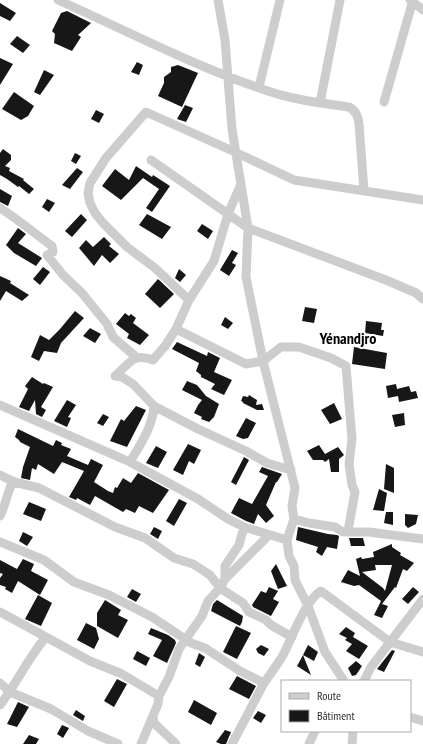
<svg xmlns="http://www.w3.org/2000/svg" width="423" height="744" font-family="'PT Sans Narrow',sans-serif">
<rect width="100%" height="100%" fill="#fff"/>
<path fill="#171717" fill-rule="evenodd" d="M0 3 16 13 10 21 0 16Z
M67 11 91 23 78 35 81 37 72 51 54 43 55 34 52 31 61 13Z
M17 36 30 45 23 53 10 44Z
M0 58 13 64 0 85Z
M137 62 143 65 139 75 131 72Z
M178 65 198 73 182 107 158 96 164 83V77L171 72V67Z
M44 70 54 75 40 95 34 92Z
M14 92 34 106 28 116 21 120 2 109Z
M185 105 193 108 186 122 177 119Z
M96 110 104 114 99 123 91 119Z
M3 149 11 155V160L5 166 10 168 9 171 24 179 23 180 34 189 29 194 19 186 18 187 7 179 0 175V153Z
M75 153 81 156 76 164 71 161Z
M136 166 152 177 153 175 170 186 152 212 146 208 159 189 143 178 121 200 102 186 115 169 129 180Z
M77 168 83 172 70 189 62 185Z
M0 189 12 196 8 206 0 202Z
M47 199 55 203 49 212 42 207Z
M81 214 87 220 72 237 65 231Z
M147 214 171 227 162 239 139 225Z
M202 224 213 231 208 239 197 231Z
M18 228 26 234 18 243 42 258 36 266 14 253 6 245Z
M104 237 111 244 109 246 119 254 110 263 102 255 94 266 79 248 86 240 93 247Z
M232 250 238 253 232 263 236 265 229 276 220 270Z
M43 267 50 272 40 285 33 279Z
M179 269 186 275 180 282 175 278Z
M0 276 11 281 10 283 29 295 22 301 6 291 0 301Z
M158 279 174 294 160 308 145 294Z
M305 307 317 309 314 323 302 321Z
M75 311 84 318 61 343 57 353 44 351 39 361 31 357 40 335 49 340 60 329Z
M125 313 129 316 131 314 136 318 133 323 149 335 140 345 127 338 129 334 116 324Z
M225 317 233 323 228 329 221 325Z
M366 321 382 323 381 330H384L383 336 365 333Z
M90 328 101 334 95 343 83 336Z
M177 342 207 356 208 352 220 358 214 372 232 380 224 395 211 389 215 384 201 377V375L196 371 199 363 172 349Z
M354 347 387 353 385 369 352 364Z
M32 377 43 384 44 383 53 387 41 407 46 410 42 417 36 414 35 400 29 411 19 407 28 389 25 386Z
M187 381 197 385 206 396 219 404 214 417 209 422 201 419 202 417 194 413 198 405 202 400 182 390Z
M396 384 397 389 409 386 411 392 416 391 418 398 399 402 398 396 388 398 386 386Z
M249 395 257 400 256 405 262 404 264 410H257L243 403V402L241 401 243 396 248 397Z
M67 400 76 405 68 417 71 418 67 427 54 421Z
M334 403 342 419 330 424 321 410Z
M136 406 146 410 127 447 110 441 121 419 124 421Z
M404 413 405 425 395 427 392 415Z
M103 414 109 417 103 426 97 423Z
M246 418 256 423 248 438 243 439 236 436Z
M18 429 53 446 56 440 62 443 61 445 71 449 67 456 88 465 91 459 103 465 94 482 108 491 113 493 115 487 117 488 123 478 131 483 138 473 169 490 153 513 139 506 135 513 126 509 123 512 95 496 90 505 77 498 76 500 69 497 84 471 62 462 54 474 38 464 36 470 32 468 30 480 21 478 23 467 30 447 20 442 19 440 15 437Z
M188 444 201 450 194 464 189 461 183 475 173 470Z
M319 445 325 454 338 447 344 455 339 459V472H331L329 459 325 462 323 460H313L307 451Z
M156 446 167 452 158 468 146 463Z
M244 457 249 460 236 485 231 482Z
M386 464 394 468V493L384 489Z
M262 467 282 474 277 482H276L266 505 274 516 266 523 258 514 254 524 246 521 231 513 239 498 252 504 268 476 259 472Z
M379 489 387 493 384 511 373 510Z
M179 499 187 503 174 526 166 521Z
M29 502 46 509 41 521 23 514Z
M386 512H393V525L384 523Z
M405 514 418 515 416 524 408 528 405 525Z
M154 527 162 531 158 539 150 534Z
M298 527 328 534 337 535 339 536 337 549 327 547 322 556 316 552 318 547 296 540Z
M23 532 33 537 27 546 19 541Z
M349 538H363L365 546H351Z
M392 544V547L401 553 400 555 414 563 407 571 403 569 396 588 395 587 382 604 388 606 382 618 374 615 381 601 359 585 354 586 341 582 348 570 360 576 356 559 361 557 362 559 374 557 373 552ZM375 565H392L385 591 383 588 362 572 376 570Z
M23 559 34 564 31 571 48 580 40 595 18 581 12 593 5 589 6 587 0 585V578L3 574 0 573V560L17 569Z
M276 564 287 586 278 589 271 571Z
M269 587 278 591 273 599 279 602 271 616 253 607 252 605 261 591 266 593Z
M413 587 419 592 408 604 402 599Z
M132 589 141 594 136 602 127 597Z
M38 595 52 603 41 626 25 619Z
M105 600 121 610 118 615 128 620 118 638 97 626V613Z
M217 600 243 616 242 622 240 626 211 611 213 604Z
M86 623 96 628 99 639 94 649 77 640Z
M236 626 251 633 237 659 223 652Z
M346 627 355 633 353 637 368 646 359 659 346 651 352 644 345 640 347 638 339 634Z
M151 628 168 635 175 640 176 643 167 663 153 656 162 640 148 634Z
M261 645 269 649 264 656 258 653 256 649Z
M308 645 318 652 314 661 303 655Z
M392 650 395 651 384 672 377 669Z
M137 651 150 658 146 666 133 659Z
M199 653 205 657 200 667 195 664Z
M303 655 311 675 297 666Z
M356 661 362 666 356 675 352 676 348 668Z
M237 676 256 686 249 699 229 689Z
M117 679 127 684 114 707 104 701Z
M194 700 217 713 211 725 188 712Z
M18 702 29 707 17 727 7 724Z
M76 710 85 716 83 721 73 715Z
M258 711 266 715 261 723 253 718Z
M62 725 69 728 63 738 57 734Z
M225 730 231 732 226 744H221L216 742Z
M29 735 39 739 36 744H23Z"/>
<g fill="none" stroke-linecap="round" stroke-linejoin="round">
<path stroke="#cdcdcd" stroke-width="9" d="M58 0C127 31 196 67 268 91 294 100 322 103 349 107 356 111 358 116 359 124L364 191
M218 0 225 40 232 129 248 228 246 277 263 361 295 488 292 506 294 519 287 540 289 556 294 566 295 580 308 606 325 652 344 681
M410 0 423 10
M259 87 280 0
M384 102 413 0
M320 103 340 0
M151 160 248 228 386 280 416 293 423 299
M0 208C19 220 34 233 52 246L53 252 47 255 63 275 82 293 107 324 113 337 136 357
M189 300 155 268 127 247 103 223 95 213 90 203 88 193 90 183 106 158 146 112 235 152 294 180 423 200
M176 329 246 364 263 361 281 347H299L331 358 346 366 352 439 349 464 352 485 355 492 348 531
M115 376C129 364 133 352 153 360L165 346 176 329 189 300 214 261 228 214 241 184
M115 376 122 377 133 384 154 406 198 429 246 451 267 463 291 470
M0 405 130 462 198 499 228 519 244 527 287 540
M130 462C140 445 153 426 154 406
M0 475 14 482 39 488 115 527 145 538 174 558 193 564 210 575 220 588 208 601 202 616 179 649 169 677 159 696 158 704 141 744
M0 516C6 504 7 493 13 481
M294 519 309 523 335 527 343 532H369L423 539
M244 527 239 545 225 566V579L220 588 243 603 249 612 266 620 271 625 292 637
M0 542 44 560 74 582 109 595 152 617 191 643 205 648 240 671 264 683C270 675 276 666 282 657 291 641 305 600 321 591L390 642 423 652
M225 579 269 535
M0 612 90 661 122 674 159 696
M364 681 371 667 423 599
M0 683 10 692 51 709 88 731 118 744
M0 705C17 683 28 658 46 637
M153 717 154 723 176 744
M410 717 423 721
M232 744 264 683
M309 744 315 731
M352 744 353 731"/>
</g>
<g text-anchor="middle" stroke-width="4" stroke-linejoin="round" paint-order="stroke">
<g font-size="16" font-weight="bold" fill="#000" stroke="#fff">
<text x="348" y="344">Yénandjro</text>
</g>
</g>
<rect x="281" y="680" width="130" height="52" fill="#ffffff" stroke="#acacac"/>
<rect x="289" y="693" width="20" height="6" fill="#cdcdcd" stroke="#acacac"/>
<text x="317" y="700" font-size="12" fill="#303030">Route</text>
<rect x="289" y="710" width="20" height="12" fill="#171717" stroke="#acacac"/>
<text x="317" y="720" font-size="12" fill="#303030">Bâtiment</text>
</svg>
